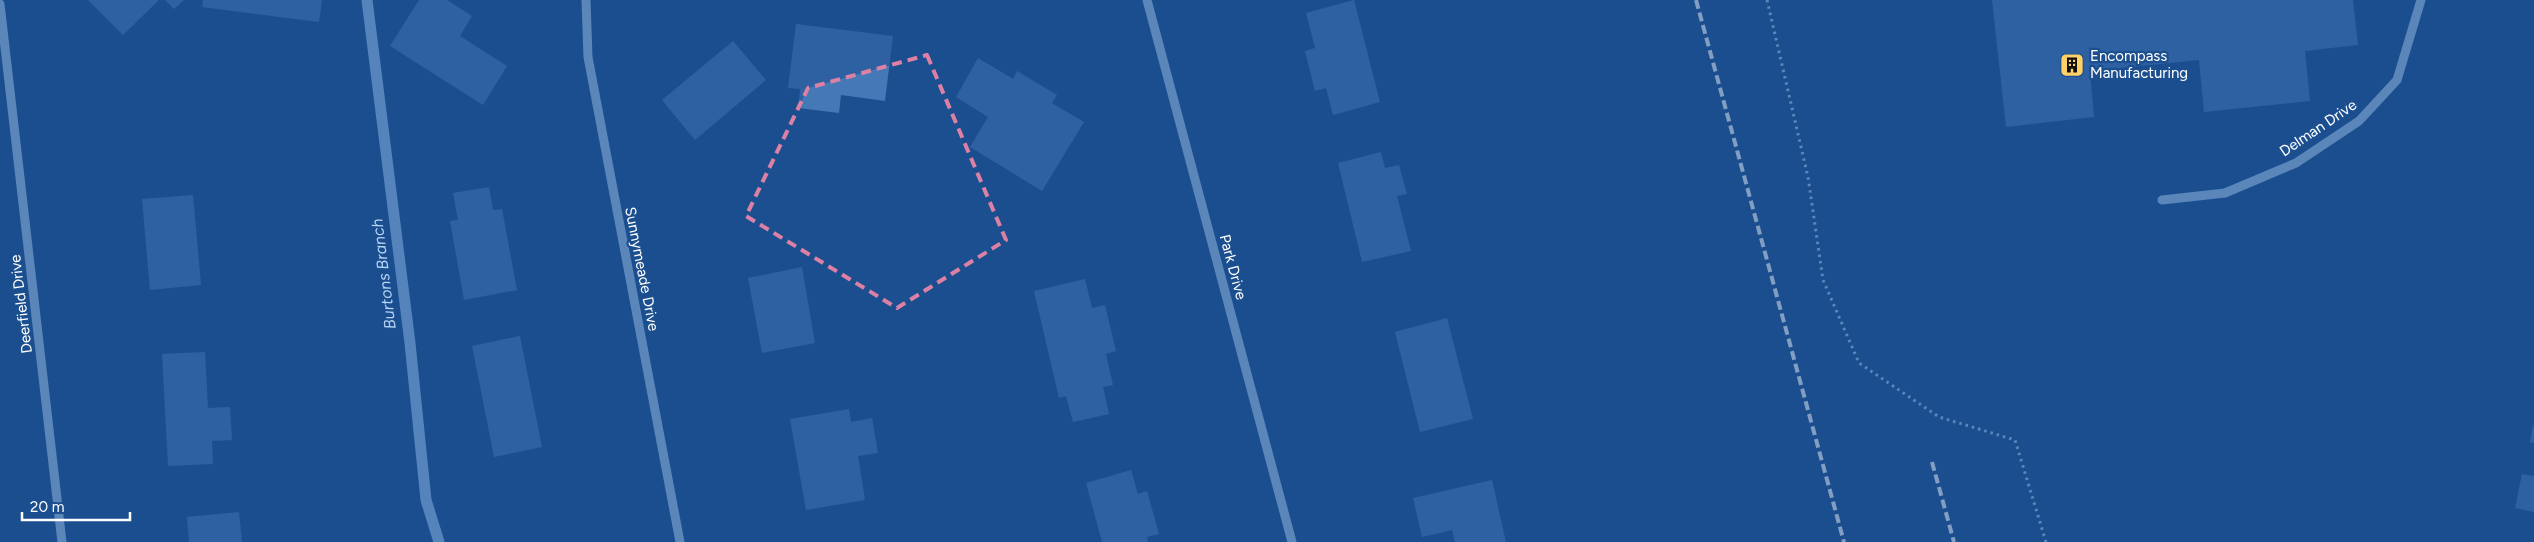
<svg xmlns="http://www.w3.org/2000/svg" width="2534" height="542" font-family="Figtree,sans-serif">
<rect width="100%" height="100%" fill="#1b4f8f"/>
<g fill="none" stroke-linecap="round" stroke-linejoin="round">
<path stroke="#9cc4f0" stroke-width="11" d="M367 0 410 343 426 500 439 542"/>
</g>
<path fill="#4478b7" d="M88 0H159L123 35Z
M165 0H184L174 9Z
M203 0H322L319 22 202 7Z
M419 0H447L472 16 460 36 507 66 483 105 390 46Z
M1354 0 1380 102 1333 115 1326 88 1315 91 1305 51 1315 48 1306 13Z
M1992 0H2353L2358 45 2305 51 2310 101 2204 112 2199 60 2090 71 2094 117 2006 127Z
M796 24 893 36 885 101 841 95 839 113 798 108 800 89 788 88Z
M733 41 766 80 695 140 662 100Z
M978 58 1013 79 1017 71 1057 95 1052 103 1084 122 1042 191 970 147 988 117 956 97Z
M1381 152 1385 168 1399 165 1407 194 1397 196 1411 251 1362 262 1338 163Z
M489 187 493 210 502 209 517 290 464 300 450 221 458 220 453 193Z
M193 195 201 285 150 290 142 199Z
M802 267 815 343 762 353 748 278Z
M1085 279 1092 308 1105 305 1116 351 1106 354 1113 385 1103 387 1109 414 1073 422 1066 396 1059 398 1034 291Z
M1447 318 1473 419 1420 432 1395 332Z
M520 336 542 447 494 457 472 346Z
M205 352 208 408 230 407 232 440 212 441 213 464 168 466 162 354Z
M849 409 851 422 872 418 878 453 858 456 865 500 806 510 790 419Z
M2533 425H2534V443L2530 442Z
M1131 470 1138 494 1147 491 1159 534 1147 537 1148 542H1102L1086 483Z
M2522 474 2534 476V512L2515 508Z
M1492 480 1506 542H1455L1452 530 1422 537 1413 498Z
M239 512 242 542H189L187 517Z"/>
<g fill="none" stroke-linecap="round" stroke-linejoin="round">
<path stroke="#a9c9ee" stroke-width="3" stroke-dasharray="2.5 4" stroke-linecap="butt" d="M1767 0 1808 177 1823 280 1859 363 1939 417 2015 440 2046 542"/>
<path stroke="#a9c9ee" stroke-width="9" d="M586 0 588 57 680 542
M1147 0 1292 542
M0 4 62 542
M2162 200 2225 193 2296 163 2359 121 2397 80 2421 0"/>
<path stroke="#fff" stroke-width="4" stroke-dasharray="9 4" stroke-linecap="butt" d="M1696 0 1844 542
M1932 462 1954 542"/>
</g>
<path d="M0 0H2534V542H0ZM927 55 1006 240 897 308 746 216 808 88Z" fill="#1b4f8f" fill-opacity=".55" fill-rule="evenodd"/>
<path fill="none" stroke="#dd80a5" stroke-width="4" stroke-dasharray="10 6" stroke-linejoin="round" d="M927 55 1006 240 897 308 746 216 808 88Z"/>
<defs>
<g id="building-square" transform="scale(1.25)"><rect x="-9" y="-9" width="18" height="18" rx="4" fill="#ffd166" stroke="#1b4f8f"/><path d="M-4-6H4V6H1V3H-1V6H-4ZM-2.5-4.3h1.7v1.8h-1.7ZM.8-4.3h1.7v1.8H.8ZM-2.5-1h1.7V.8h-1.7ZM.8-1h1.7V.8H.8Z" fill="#111"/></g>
</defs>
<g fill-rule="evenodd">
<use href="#building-square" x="2072" y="65"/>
</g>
<g text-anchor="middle" stroke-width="4.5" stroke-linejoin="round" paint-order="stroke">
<g font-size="15" fill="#fff" stroke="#1b4f8f" text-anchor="start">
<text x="2090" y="61">Encompass<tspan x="2090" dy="17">Manufacturing</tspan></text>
</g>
<g font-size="15" fill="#fff" stroke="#1b4f8f">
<text transform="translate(2318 128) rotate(-34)" y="5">Delman Drive</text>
<text transform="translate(1233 267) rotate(75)" y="5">Park Drive</text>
<text transform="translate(642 269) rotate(79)" y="5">Sunnymeade Drive</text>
<text transform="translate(21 304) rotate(-97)" y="5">Deerfield Drive</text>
</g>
<g font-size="16" font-style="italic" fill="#b5d3f5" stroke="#1b4f8f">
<text transform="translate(383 274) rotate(-97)" y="6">Burtons Branch</text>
</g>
</g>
<path d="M22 512v8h108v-8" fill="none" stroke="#ffffff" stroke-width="2.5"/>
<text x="30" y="512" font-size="15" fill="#ffffff" stroke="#1b4f8f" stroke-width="4" paint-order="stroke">20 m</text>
</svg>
